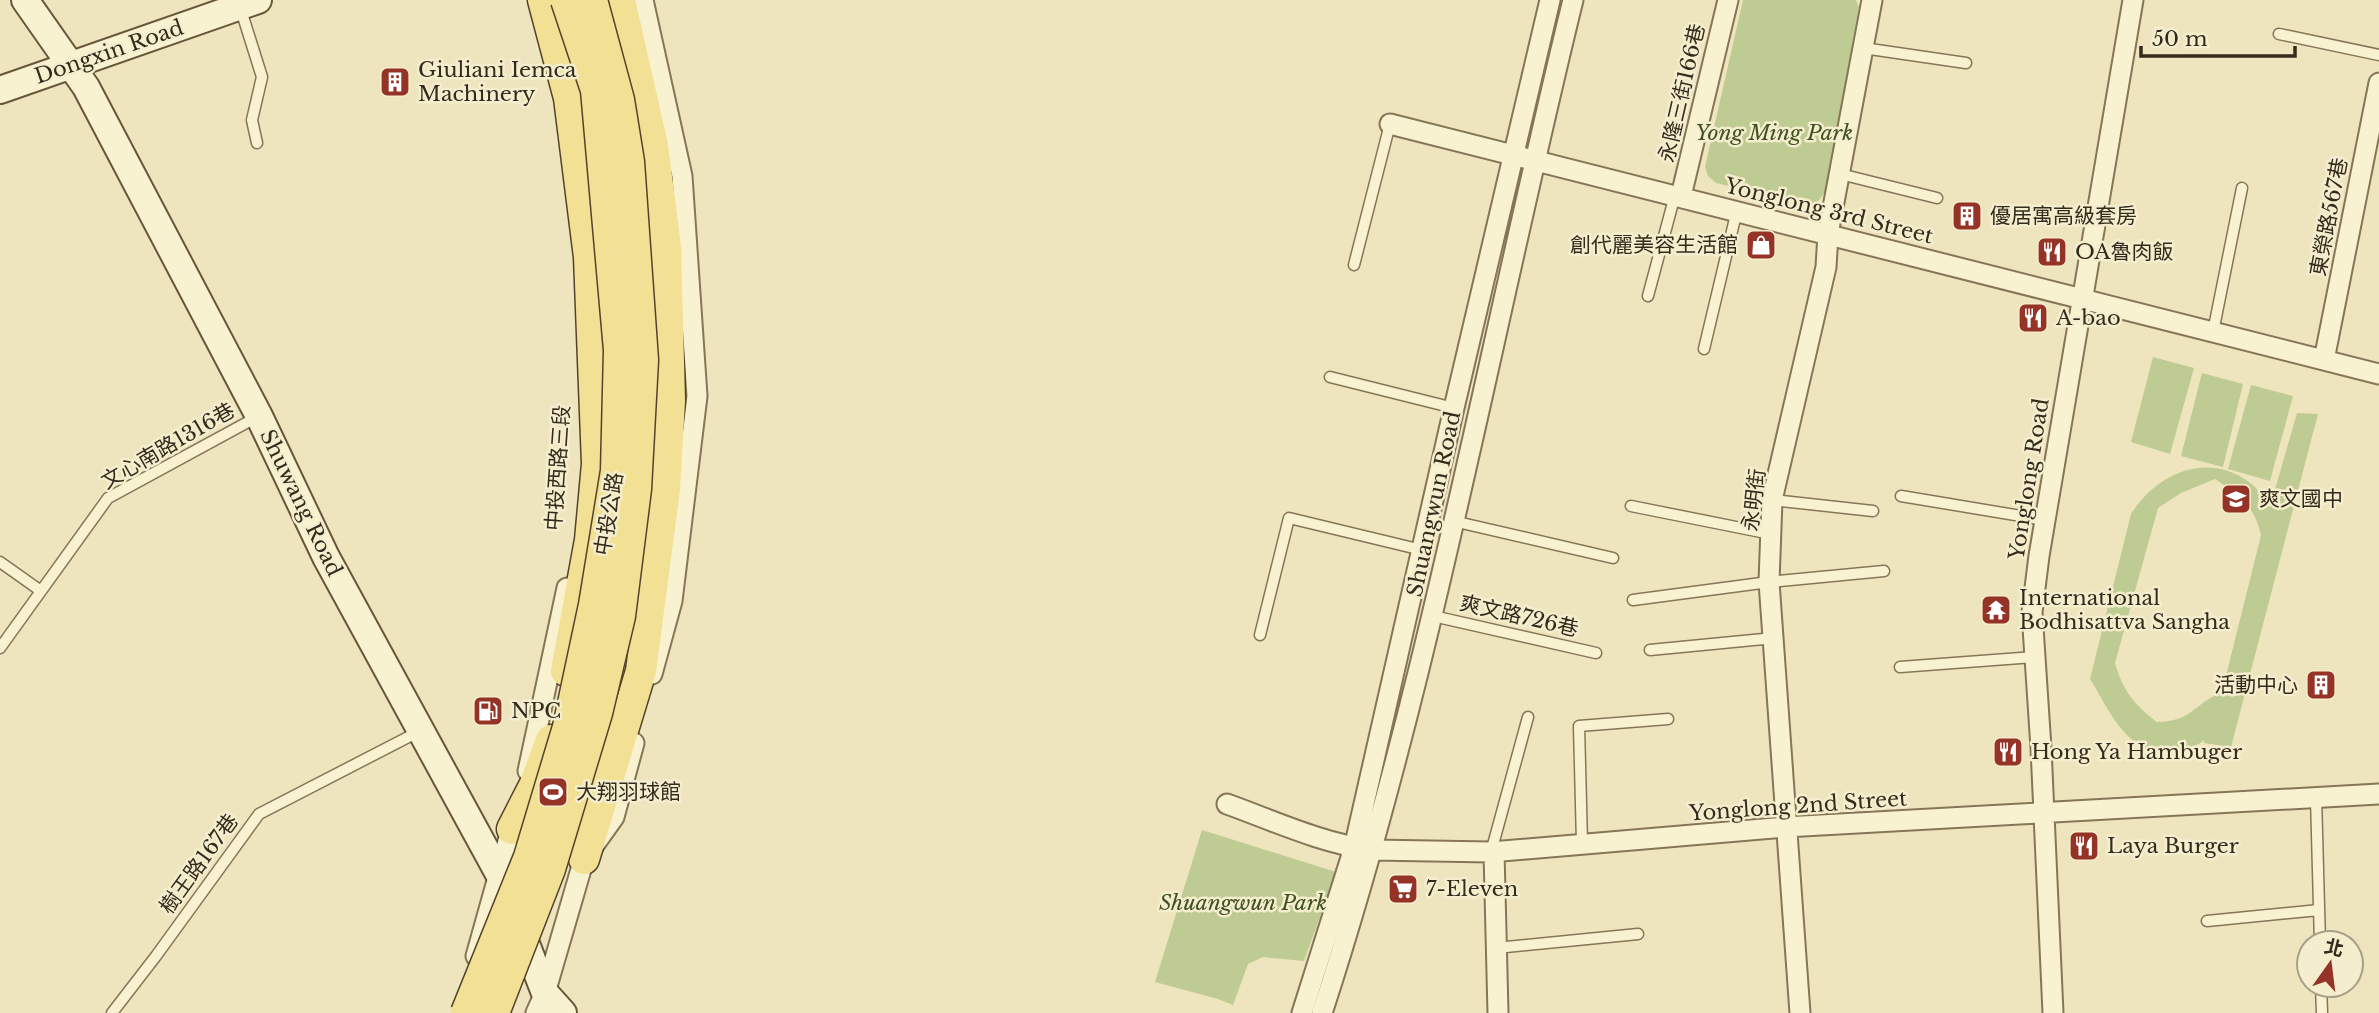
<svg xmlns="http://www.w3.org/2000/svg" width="2379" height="1013" font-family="'Libre Baskerville','Noto Sans TC',serif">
<rect width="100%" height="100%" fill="#eee5be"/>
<path fill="#becb92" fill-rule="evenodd" d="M1743 0H1856L1859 7 1825 192 1817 203 1811 205 1716 183 1708 176 1705 167Z
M2153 357 2194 368 2170 454 2131 442Z
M2202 373 2243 384 2223 467 2181 456Z
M2251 385 2293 396 2270 481 2228 469Z
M2297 413 2318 414 2231 747 2204 743V740C2195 748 2187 748 2175 751 2129 761 2109 709 2090 679L2131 514C2156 474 2207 451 2249 482 2258 488 2264 499 2270 507ZM2215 479C2240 496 2254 505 2261 535L2222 692C2192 705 2193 721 2157 722 2135 706 2122 689 2115 663L2158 508 2181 493Z
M1202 830 1336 872 1304 961 1263 957 1248 964 1233 1005 1218 999 1155 982Z"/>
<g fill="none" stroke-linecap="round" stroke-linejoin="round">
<g stroke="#867557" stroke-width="13">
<path id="lane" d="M240 7 262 77 252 120 257 143
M2279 34 2379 55
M1863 48 1966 63
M1840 174 1937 198
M1354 265 1390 124
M1648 296 1675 195
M2213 332 2242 188
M1704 349 1737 210
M1330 377 1454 408
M1901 496 2045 520
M1772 500 1873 511
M1631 506 1771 534
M1453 521 1613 558
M0 562 41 591
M1633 600 1769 582 1884 571
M1433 616 1596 653
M1260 635 1289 518 1422 550
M0 648 108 498 259 416
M1650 650 1774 638
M1900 667 2035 657
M2316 797 2320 943
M1582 843 1579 726 1668 719
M1491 852 1528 717
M2207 921 2319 910
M1496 948 1638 934
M2321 985 2322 1013
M112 1013 156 956 259 814 418 732"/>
</g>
<g stroke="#867557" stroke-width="23">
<path id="street" d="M643 0 682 176 697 396 672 601 652 674
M1390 124 2379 374
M1681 196 1728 0
M2324 360 2379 83
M528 771 567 588
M1227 804C1274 821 1321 843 1372 850L1491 852 1785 827 2379 794
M1494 852 1498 1013
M476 956 514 820
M536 1013 545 993 584 859 614 817 634 743
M1302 1013 1354 848 1454 408 1550 0
M1322 1013C1430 682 1490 338 1573 0
M1800 1013 1769 582 1772 500 1826 267 1828 234 1872 0
M2053 1013 2041 748 2032 612 2039 556 2133 0"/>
</g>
<g stroke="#68563a" stroke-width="30">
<path id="secondary" d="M25 0 86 87 259 416 326 557 499 874 545 993 563 1013
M0 90 258 0"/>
</g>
<g stroke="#53432c" stroke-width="33">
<path id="primary" d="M543 0 569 98 589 257 597 464 590 540 566 671
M512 829 535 784 551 740
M584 859 641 671 665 489 670 401 666 247 653 146 620 0"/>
</g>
<use href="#lane" stroke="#f9f2d1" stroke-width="10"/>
<use href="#street" stroke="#f9f2d1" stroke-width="19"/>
<use href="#secondary" stroke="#f9f2d1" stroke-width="26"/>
<use href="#primary" stroke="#f2e095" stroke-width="30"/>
<g stroke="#53432c" stroke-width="33" stroke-linecap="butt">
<path id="primary-bridge" d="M466 1013 529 857 568 727 594 605 616 471 619 350 596 90 566 0
M494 1013 550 869 597 713 620 616 636 489 643 360 629 162 619 100 592 0"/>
</g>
<use href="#primary-bridge" stroke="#f2e095" stroke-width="30"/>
</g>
<defs>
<g id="building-square" transform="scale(1.575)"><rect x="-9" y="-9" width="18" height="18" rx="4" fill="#953327" stroke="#f5eece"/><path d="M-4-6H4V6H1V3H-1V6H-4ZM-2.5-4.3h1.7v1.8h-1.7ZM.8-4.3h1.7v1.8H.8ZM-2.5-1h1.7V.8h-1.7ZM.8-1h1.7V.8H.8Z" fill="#fff"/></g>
<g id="shop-square" transform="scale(1.575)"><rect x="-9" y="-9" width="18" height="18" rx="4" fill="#953327" stroke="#f5eece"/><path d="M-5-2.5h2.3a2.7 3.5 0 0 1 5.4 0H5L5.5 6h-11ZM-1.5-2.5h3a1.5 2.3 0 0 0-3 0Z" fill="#fff"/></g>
<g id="restaurant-square" transform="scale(1.575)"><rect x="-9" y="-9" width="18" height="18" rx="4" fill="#953327" stroke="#f5eece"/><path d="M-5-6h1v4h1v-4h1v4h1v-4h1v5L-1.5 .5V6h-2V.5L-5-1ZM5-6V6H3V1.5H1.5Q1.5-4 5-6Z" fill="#fff"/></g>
<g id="school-square" transform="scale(1.575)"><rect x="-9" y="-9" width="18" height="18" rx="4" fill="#953327" stroke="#f5eece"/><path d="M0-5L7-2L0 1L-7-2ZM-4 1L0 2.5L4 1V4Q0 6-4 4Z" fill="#fff"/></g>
<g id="temple-square" transform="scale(1.575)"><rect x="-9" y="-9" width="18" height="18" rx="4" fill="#953327" stroke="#f5eece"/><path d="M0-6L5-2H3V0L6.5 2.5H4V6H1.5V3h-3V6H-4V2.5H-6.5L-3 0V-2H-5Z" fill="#fff"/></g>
<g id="fuel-square" transform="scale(1.575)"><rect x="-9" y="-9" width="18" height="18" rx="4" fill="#953327" stroke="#f5eece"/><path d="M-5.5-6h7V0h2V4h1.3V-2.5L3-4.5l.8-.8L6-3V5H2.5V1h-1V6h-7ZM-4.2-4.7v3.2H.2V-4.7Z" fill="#fff"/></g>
<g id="stadium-square" transform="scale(1.575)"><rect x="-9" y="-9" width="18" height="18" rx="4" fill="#953327" stroke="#f5eece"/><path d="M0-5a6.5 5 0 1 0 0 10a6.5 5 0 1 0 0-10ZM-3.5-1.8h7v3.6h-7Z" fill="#fff"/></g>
<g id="supermarket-square" transform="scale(1.575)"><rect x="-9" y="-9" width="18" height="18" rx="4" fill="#953327" stroke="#f5eece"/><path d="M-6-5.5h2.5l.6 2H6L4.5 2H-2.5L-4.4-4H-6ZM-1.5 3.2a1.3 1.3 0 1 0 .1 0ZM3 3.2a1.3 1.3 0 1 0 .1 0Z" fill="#fff"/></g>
</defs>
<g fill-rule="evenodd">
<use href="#building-square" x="395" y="82"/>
<use href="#building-square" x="1967" y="216"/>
<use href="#shop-square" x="1761" y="245"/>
<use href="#restaurant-square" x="2052" y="252"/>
<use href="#restaurant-square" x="2033" y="318"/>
<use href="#school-square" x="2236" y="499"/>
<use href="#temple-square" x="1996" y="610"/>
<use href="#building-square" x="2321" y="685"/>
<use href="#fuel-square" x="488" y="711"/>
<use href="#restaurant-square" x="2008" y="752"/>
<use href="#stadium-square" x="553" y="792"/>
<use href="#restaurant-square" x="2084" y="846"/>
<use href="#supermarket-square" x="1403" y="889"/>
</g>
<g text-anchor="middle" stroke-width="5" stroke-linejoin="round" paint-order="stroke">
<g font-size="21" fill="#352b1c" stroke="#f5eece">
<text transform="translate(109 52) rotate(-19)" y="7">Dongxin Road</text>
<text transform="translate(1682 93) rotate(-77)" y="7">永隆三街166巷</text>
<text transform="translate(1829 211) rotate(14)" y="7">Yonglong 3rd Street</text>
<text transform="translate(2329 217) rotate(-79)" y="7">東榮路567巷</text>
<text transform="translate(168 446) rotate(-30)" y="7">文心南路1316巷</text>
<text transform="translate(558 468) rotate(-86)" y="7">中投西路三段</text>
<text transform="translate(2029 479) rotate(-81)" y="7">Yonglong Road</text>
<text transform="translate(1754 500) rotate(-83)" y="7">永明街</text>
<text transform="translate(301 503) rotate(64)" y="7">Shuwang Road</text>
<text transform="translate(1434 504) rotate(-78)" y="7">Shuangwun Road</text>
<text transform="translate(609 514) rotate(-81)" y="7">中投公路</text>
<text transform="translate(1519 616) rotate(13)" y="7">爽文路726巷</text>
<text transform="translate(1798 806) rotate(-4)" y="7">Yonglong 2nd Street</text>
<text transform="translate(199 864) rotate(-54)" y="7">樹王路167巷</text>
</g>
<g font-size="21" fill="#352b1c" stroke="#f5eece" text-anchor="start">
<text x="418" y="77">Giuliani Iemca<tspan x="418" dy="24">Machinery</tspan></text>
<text x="1990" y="223">優居寓高級套房</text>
<text x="1738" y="252" text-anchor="end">創代麗美容生活館</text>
<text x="2075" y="259">OA魯肉飯</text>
<text x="2056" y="325">A-bao</text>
<text x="2259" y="506">爽文國中</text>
<text x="2019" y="605">International<tspan x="2019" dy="24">Bodhisattva Sangha</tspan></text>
<text x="2298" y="692" text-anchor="end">活動中心</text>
<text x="511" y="718">NPC</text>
<text x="2031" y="759">Hong Ya Hambuger</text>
<text x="576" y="799">大翔羽球館</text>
<text x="2107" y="853">Laya Burger</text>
<text x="1426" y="896">7-Eleven</text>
</g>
<g font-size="21" font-style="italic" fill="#405222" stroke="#f5eece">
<text x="1774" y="140">Yong Ming Park</text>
<text x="1243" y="910">Shuangwun Park</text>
</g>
</g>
<g transform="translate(2330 964) rotate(14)"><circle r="33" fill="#f5eece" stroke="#a8a087" stroke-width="2"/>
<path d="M0-5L12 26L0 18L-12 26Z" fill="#953327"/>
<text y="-10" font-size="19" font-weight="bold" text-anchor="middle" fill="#352b1c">北</text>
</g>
<path d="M2141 46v10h154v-10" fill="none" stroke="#352b1c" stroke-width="3.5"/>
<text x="2152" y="46" font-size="21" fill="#352b1c" stroke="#f5eece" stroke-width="5" paint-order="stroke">50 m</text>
</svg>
